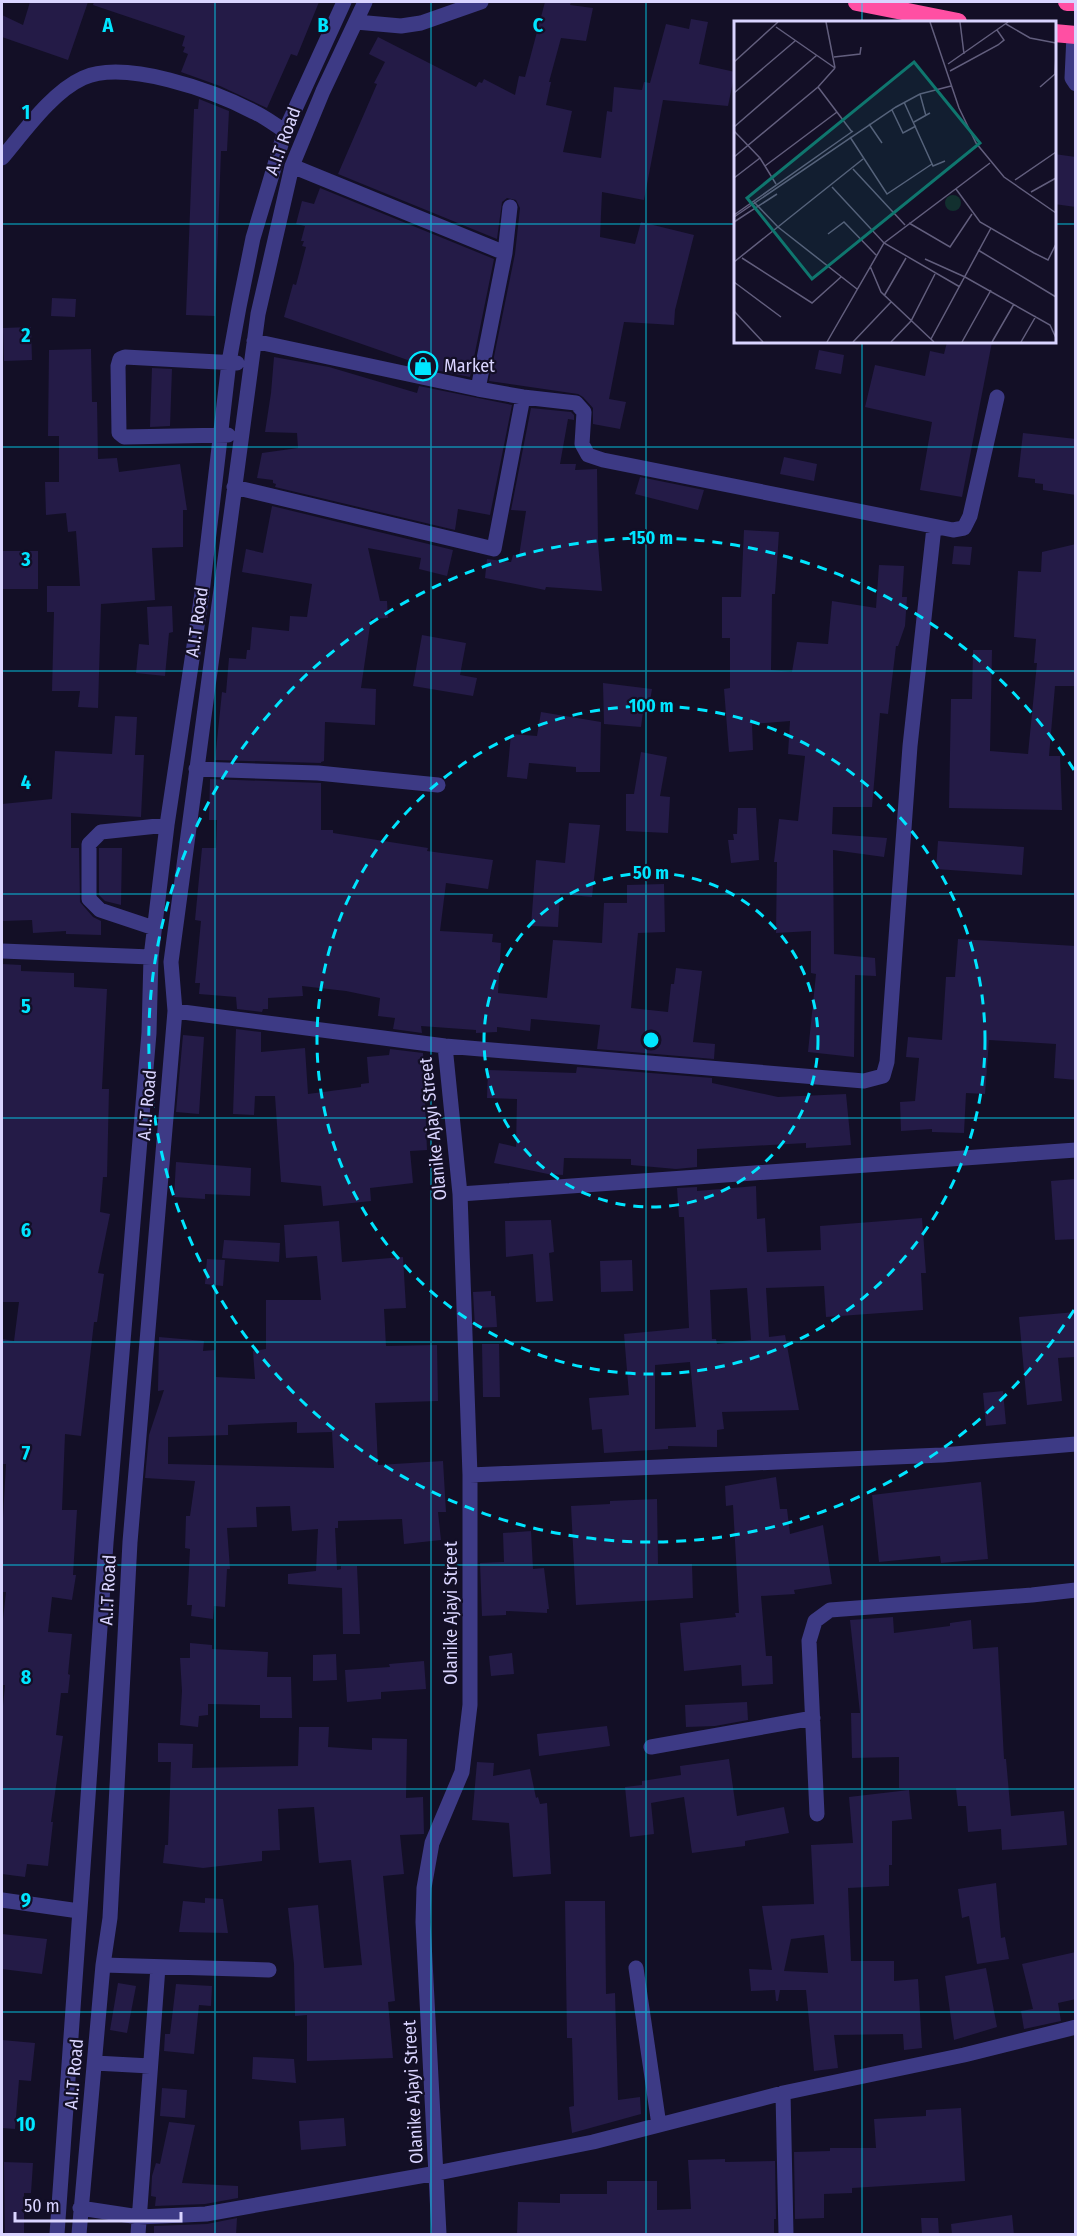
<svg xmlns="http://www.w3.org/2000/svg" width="1077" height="2236" font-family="'Fira Sans Condensed',sans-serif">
<rect width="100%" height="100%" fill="#130f26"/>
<path fill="#241b47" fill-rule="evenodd" d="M30 2H88L68 60 2 37V15L23 25Z
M94 2H319L297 56 291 54 267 108 220 86 181 72 188 54 183 52 185 47 182 46 185 36 93 5Z
M545 2H571L570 5 593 8 586 41 561 38 549 82H551L546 105 572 111 563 152 601 158 607 111 612 112 614 87 642 90 644 82 650 83 666 24 689 29 691 19 708 22 699 64 735 72 728 106 663 100 644 200 602 192 600 237 635 244 641 222 694 235 675 310 674 325 624 322 609 399 626 402 620 429 593 424V408L583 397 578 394 489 381 515 254 520 208 516 200 507 198 502 202 497 239 338 174 377 84 374 83 385 62 369 54 378 37 476 87 479 82 482 83 484 79 515 95 519 76 525 77Z
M199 99 229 111 227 151H221L215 316 186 315 194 109H198Z
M1054 154 1076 157V207L1054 204Z
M320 188 494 259 470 377 425 368V366L284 317 293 284 296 285 306 247 302 246 304 241H301L305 226 296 224 302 201 314 204Z
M52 298 76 299 75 317 51 316Z
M31 327 32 360 4 361 3 328Z
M947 342H992L962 497 920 490 932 422 865 407 875 365 925 376 930 351 944 354Z
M91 349 92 402H97L98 459 117 458 119 472 180 464 187 510H183V547L152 548 155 600 101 604 98 708 78 707 80 691H52L54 612H47V586H80L76 531 68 532 66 513 46 515 45 482H59V436H48L49 350Z
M819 350 844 355 841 374 815 369Z
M274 357 329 367 417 393 419 386 512 405 490 515 458 509 455 530 275 487 276 484 273 483V480L257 478 262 453 298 448 297 433 265 432 271 393Z
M152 368 172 369 170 426 150 427Z
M531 408 571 412 574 415V420L568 419 560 464H576L575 470 597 469 598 543 602 591 546 587 545 590 485 578 487 559 511 562 513 555 519 556 526 511 511 510Z
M1023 433 1076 439V495L1043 490V484L1035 483V479L1018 477Z
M784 457 817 464 814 481 780 474Z
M640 477 704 490 698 510 635 494Z
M272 506 453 550 447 576 419 569 421 558 368 548 380 601H387L388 618 371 619 361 688 376 689 375 725 325 722 324 761 321 762V763L215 760 222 692 226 693 229 658 246 659 247 650H250L252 627 289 631 290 616 307 617 312 584 242 572 246 549 263 553Z
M744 530 779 532 775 594H772L771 670 792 672 797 642 828 644 832 601 876 608 879 565 904 566 902 597H907L905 626 898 646H896L888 714 880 713 872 807H833L832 834 887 838 884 857 833 850 834 954 875 958 876 976 855 975 854 1057 808 1052 816 974 811 973V931L776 933 777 862H774L779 819 798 821 805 756 788 754 790 721 752 724 753 750 729 752 724 689 730 688V638H722V597H741Z
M1076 544V686H1055L1049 756H1060L1062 810 949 808 951 699H972L973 650H992L990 751 1028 754 1037 663H1034L1036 639 1014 637 1018 571 1041 572 1042 552Z
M954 546 972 547 970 565 952 564Z
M2 551H38V589H2Z
M172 606 173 632 169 633 165 676 136 673 139 644 149 645 147 607Z
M422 635 466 643 460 675 477 678 473 696 413 686Z
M603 683 652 689 648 713 643 712 641 727 604 724Z
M541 712 601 722 600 772H576V767L529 763 527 779 507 777 511 734 537 736Z
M115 716 137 717 135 755H144L141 817 71 813V848H79L80 902 93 917 101 921V935L66 934V931L33 933 32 920 2 921V804L52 799 55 751 112 754Z
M641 752 667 757 660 796 670 797 668 833 626 831V794H634Z
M210 779 321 783V830H333V833L428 848 427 851 493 860 488 889 446 883 440 931 493 934 492 942 501 943 498 993 547 998 553 940 602 943 604 903H627V885L664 884 665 932 638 933 631 1008 668 1012 671 984H674L676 968 702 971 693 1042 715 1044 714 1059 597 1049 600 1025 531 1019 530 1031 497 1027V1032L476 1033V1030L421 1026 422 1033 393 1029 395 1018 378 1016 380 998 346 991 302 986 303 996 268 998V1009H263L262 1012 237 1009 236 997 199 994 200 983H195L201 921 195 920 202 848H216L217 820H209Z
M738 808H756L759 860 731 863 728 840H734L733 834H737Z
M569 823 600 825 592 897 560 894 558 927 531 926 536 860 565 863Z
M938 841 1024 847 1022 875 936 869Z
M99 848H122L121 905 105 901 99 895Z
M958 939 1076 946V1080L1054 1078 1056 1044 989 1040 985 1094 966 1093 964 1133 932 1132V1129L901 1131 900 1102 915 1101 919 1058 906 1057 908 1037 942 1040 946 977H955Z
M2 964 21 965V971L74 973V987L107 989 102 1089H109L107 1177H103L100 1212 110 1214 98 1273 104 1274 97 1322H94L81 1436 65 1434 62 1510H77L73 1575H76L72 1600 52 1597 48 1632 72 1634 68 1674 70 1675 68 1693H61L56 1735 63 1736 51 1822H53L48 1866 27 1864 25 1877 2 1874V1716L5 1685H2V1629L6 1592H2V1536L6 1464H2V1339L14 1341 19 1302H2Z
M236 1029 261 1032V1052L305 1048 308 1094 361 1087V1084L369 1083 367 1057 389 1055 390 1049 423 1053 427 1150 410 1151 413 1183 370 1188 371 1201 323 1206 321 1186 281 1182 275 1096H255L254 1115 233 1114Z
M183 1035 204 1037 199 1114 176 1112Z
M577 1067 712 1078V1083L778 1097 846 1094 851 1145 806 1148V1143L697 1149V1167L676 1169 631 1165V1159L564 1158 563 1175 548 1174 494 1163 499 1143 516 1147 517 1099 487 1098 488 1070 576 1073Z
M176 1162 251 1168 250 1196 205 1194V1199L174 1197Z
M1075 1179 1076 1239 1055 1240 1051 1181Z
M756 1186 757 1219 765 1218 767 1252 821 1250 820 1226 922 1218 926 1273H921L923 1310 826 1317 824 1286 766 1288 769 1337 785 1335 799 1410 722 1412 724 1429 717 1430V1447L668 1446V1449L604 1453 602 1429 592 1430 589 1398 629 1395 624 1334 689 1328 684 1217H679L677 1188 697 1187V1191ZM747 1288 751 1340 717 1344 716 1339H712L710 1290ZM690 1362 696 1427 655 1429V1365Z
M551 1220 554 1252 549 1253 553 1301 536 1302 533 1254 506 1257 505 1221Z
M339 1221 342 1262 403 1257 406 1308 384 1309 386 1346 437 1345 438 1401 375 1403 378 1465 443 1461 446 1512H438L441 1540 404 1544 402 1519 338 1521V1528H335L337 1570 341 1569V1566H357L360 1634H343L342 1588 288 1584V1574L316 1571 318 1529 292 1531 290 1506 256 1507 257 1527 227 1528 230 1569H227L225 1607 214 1606 213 1619 191 1616 192 1605H187L190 1549 185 1548 186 1516H190L195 1481 145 1478 149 1435 164 1390 158 1391 159 1337 204 1341 203 1351 215 1350 216 1377 255 1379 253 1351 266 1349V1300H321L317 1256 286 1258 284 1225ZM297 1422V1433L332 1432 334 1468 168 1464V1437L228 1435V1425Z
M224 1240 280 1243 279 1262 222 1258Z
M207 1259 225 1260 223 1286 205 1284Z
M632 1260 633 1291 601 1292 600 1261Z
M491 1291V1296H495L497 1327 475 1328 473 1292Z
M1076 1312V1357L1058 1358 1062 1401 1027 1405 1019 1317Z
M482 1344H499L500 1397H483Z
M1003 1391 1006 1424 986 1426 983 1393Z
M776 1477 780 1509H787L790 1534 823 1525 832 1584 794 1590 795 1594 761 1596 766 1656H772L773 1684 742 1686 741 1665 684 1671 680 1623 736 1617 735 1613H739L733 1505 726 1506 725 1486Z
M981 1482 988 1559 941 1563 940 1556 879 1562 872 1495Z
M657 1499 658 1564H692L693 1598 576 1605 571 1506 610 1504V1501Z
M531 1531 533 1569 544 1568 549 1609H547V1613L506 1611V1615L482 1616 480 1563 504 1562 503 1533Z
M893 1617 894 1633 950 1626V1623L971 1620 973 1649 998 1647 1004 1759H1006L1011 1816 1064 1811 1067 1845 1002 1850 1001 1829 968 1832 966 1806H958L956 1788H899V1757L852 1758 851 1713H860L850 1620Z
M190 1643 212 1645V1649L268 1652 267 1677H291L292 1718H260V1705L208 1704V1715L199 1716 198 1727 180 1725 182 1691 180 1658H190Z
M512 1653 514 1674 491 1676 489 1656Z
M336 1654 337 1680 313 1681V1655Z
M424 1661 426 1689 381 1692V1699L347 1702 345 1670 390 1667 389 1664Z
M747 1702 748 1720 715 1726 686 1727 685 1705Z
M607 1726 610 1746 539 1756 537 1734Z
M299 1727H329L328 1747 372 1750V1738L407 1739 406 1798 423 1797 424 1834 400 1835 404 1874 383 1876 395 2001 388 2002 393 2058 307 2061V2015L295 2016 294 1964 288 1908 318 1905 324 1968 362 1965 351 1860 319 1863 314 1807 278 1809 280 1850 262 1851V1861L203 1868 163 1863 165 1845H168L171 1762H158V1743L193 1744 192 1768 298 1766Z
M729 1759 737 1816 784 1807 789 1833 745 1841V1846L692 1853 684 1797 651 1803 654 1834 630 1837 625 1787 642 1785V1781L681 1775 680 1766Z
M477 1762 494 1763 493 1776 530 1769 536 1798 538 1797 540 1804 547 1803 551 1874 513 1877 509 1823 472 1820Z
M909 1790 912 1819 892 1821V1865H889V1886L848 1888 851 1961H894V1981L918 1979 922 2048 904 2050 903 2034 834 2035 838 2068 814 2071 806 1990H780L778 2001H776L775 1990 751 1991 749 1969 772 1970 762 1906 814 1904 811 1845 853 1843 849 1797ZM824 1935 828 1973 784 1971 791 1939Z
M996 1883 1001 1938 1005 1937 1009 1959 977 1964 969 1916 962 1918 958 1889Z
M205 1898 223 1899 228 1933 179 1932 183 1901 205 1903Z
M565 1901H605L606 1994 615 1993 618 2100 640 2097 641 2114 572 2133 569 2107 574 2106 572 2038H567Z
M2 1934 47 1939 42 1974 2 1969Z
M1076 1952V1999L1058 2003 1061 2021 1024 2029 1021 2011 1033 2009 1022 1964Z
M986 1968 997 2027 954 2040 945 1976Z
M118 1983 136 1986 127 2033 110 2030Z
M176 1984 212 1986 211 2006 199 2005 194 2054 164 2051 165 2034H170Z
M2 2040 35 2043 31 2081 19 2080 15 2129 2 2128Z
M253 2057 294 2059 296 2083 252 2079Z
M162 2088 187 2090 185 2118 160 2116Z
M961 2108 965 2181 852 2188V2193L824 2194V2218L795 2219 794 2152 830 2151V2148H876L874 2119 926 2116V2110Z
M344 2118 346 2146 301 2150 299 2121Z
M169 2122 195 2125 182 2183 238 2186V2198L205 2204 155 2206 156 2197 151 2196 152 2176 156 2163 160 2164Z
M725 2159V2162L775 2161 776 2219H774V2235H517L518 2202 560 2203V2194H607V2181H657V2210L691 2209 688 2160Z
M4 2162 33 2163 31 2193H24V2235H5Z
M1012 2215 1014 2235H952L951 2224Z
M237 2218 236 2235H154V2226L207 2224Z
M921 2218H938L939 2235H922Z"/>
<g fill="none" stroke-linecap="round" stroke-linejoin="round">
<path stroke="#3d3a85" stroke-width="15" d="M356 22 401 26 421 23 481 2
M1074 35 1072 78 1076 84
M2 158C24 132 52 92 83 78 125 59 214 91 254 112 265 117 275 125 285 131
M292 166 505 253
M254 341 478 389 523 397 576 403 584 412 582 444 588 455 603 460 953 530 964 528 970 516 997 397
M478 389 505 253 510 207
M228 435 124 437 119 433 118 366 120 359 125 357 237 363
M234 487 494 549 523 397
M196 769 318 773 438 785
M154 928 100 910 89 899V844L101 832 167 825
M2 951 151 957
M175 1011 445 1046 864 1081 883 1076 887 1062 910 746 934 527
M460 1194 1076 1150
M470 1475 942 1455 1076 1444
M651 1747 813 1718
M817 1814 809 1641 815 1621 830 1610 1032 1595 1076 1590
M2 1900 79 1911
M103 1965 269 1970
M636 1968 659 2125
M95 2063 150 2066
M783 2093 786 2234
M80 2208 139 2217 206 2214 437 2173 593 2142 783 2093 964 2055 1076 2027
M57 2234 106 1543 149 1033 151 957 167 825 202 593 229 362 239 307 253 238 285 131 344 2
M79 2234 103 1965 110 1918 130 1542 175 1011 171 962 258 314 292 166 323 91 365 2
M138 2234 158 1967
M439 2234 423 1922 424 1888 432 1843 462 1772 470 1705V1475L460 1194 445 1046"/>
<path stroke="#ff4fa3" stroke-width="18" d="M857 2 958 22
M1067 2H1076
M1054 33 1076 35"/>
</g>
<path fill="none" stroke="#00e5ff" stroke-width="1.5" stroke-opacity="0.55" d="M215 2V2234M431 2V2234M646 2V2234M862 2V22M2 224H735M1054 224H1076M862 342V2234M2 447H1076M2 671H1076M2 894H1076M2 1118H1076M2 1342H1076M2 1565H1076M2 1789H1076M2 2012H1076"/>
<g fill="none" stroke="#00e5ff" stroke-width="3" stroke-dasharray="10 8">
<circle cx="651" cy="1040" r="167"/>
<circle cx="651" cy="1040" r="334"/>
<path d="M1074 1310A502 502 0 1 1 1074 770"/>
</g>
<defs>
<g id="shop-ring" transform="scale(1.5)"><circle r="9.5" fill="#130f26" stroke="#00e5ff" stroke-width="1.5"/><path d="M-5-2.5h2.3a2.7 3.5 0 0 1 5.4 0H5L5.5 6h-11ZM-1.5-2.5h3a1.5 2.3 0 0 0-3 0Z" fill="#00e5ff"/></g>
</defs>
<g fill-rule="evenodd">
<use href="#shop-ring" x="423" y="366"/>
</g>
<g text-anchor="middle" stroke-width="4.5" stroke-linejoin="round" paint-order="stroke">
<g font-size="18" fill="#d9d4ff" stroke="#130f26">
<text transform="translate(283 141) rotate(-70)" y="6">A.I.T Road</text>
<text transform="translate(197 622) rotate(-82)" y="6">A.I.T Road</text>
<text transform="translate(147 1105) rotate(-85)" y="6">A.I.T Road</text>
<text transform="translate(433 1129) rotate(-96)" y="6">Olanike Ajayi Street</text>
<text transform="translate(108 1590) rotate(-87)" y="6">A.I.T Road</text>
<text transform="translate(451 1613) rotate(-90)" y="6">Olanike Ajayi Street</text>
<text transform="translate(74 2074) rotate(-85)" y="6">A.I.T Road</text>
<text transform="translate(413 2092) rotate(-93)" y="6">Olanike Ajayi Street</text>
</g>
<g font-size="18" fill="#d9d4ff" stroke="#130f26" text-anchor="start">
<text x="444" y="372">Market</text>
</g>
</g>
<g transform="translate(734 21)">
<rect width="322" height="322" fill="#130f26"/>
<path d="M211 182a8 8 0 1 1 16 0a8 8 0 1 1-16 0Z" fill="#12302f"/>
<path fill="none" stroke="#625e7d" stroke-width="1.5" d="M92 1 101 47M196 1 225 87 242 122 270 156 322 192M226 1 230 33M272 3 296 17 322 22M42 6 101 47M100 36 126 33 127 26M0 41 44 1M214 43 274 1M216 50 264 24 270 19 263 9M84 66 118 111M306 66 321 53 322 35M0 72 61 20M186 73 192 95M170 81 199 145 211 140M158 89 169 112 182 105M180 101 196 92M135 103 148 122M0 106 83 34M0 110 26 137 42 163M116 116 153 173 198 143M0 136 84 66 101 47M31 145 103 91M119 148 171 204M0 157 26 137M281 159 322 131M98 166 150 222 226 266M222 168 246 201 300 232 314 239 322 223M297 171 322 157M20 181 44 206 123 268M0 194 119 110M0 196 162 86 186 73 217 65M0 201 43 173M175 202 216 226 238 193M94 213 110 201 142 234M244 229 322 276M8 237 78 282 107 256M191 238 231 256 316 304 322 317M0 241 129 138M136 245 147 271 200 321M0 261 47 296M150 275 172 237M0 290 29 321M197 318 257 207M93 321 150 222 256 142M119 321 157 281M157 321 177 300 201 253M228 321 257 269M258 321 280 283M287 321 302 295"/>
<path fill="#0f766e" fill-opacity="0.15" stroke="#0f766e" stroke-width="3" d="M180 41 246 122 78 258 13 177Z"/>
<rect width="322" height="322" fill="none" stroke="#d9d4ff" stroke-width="3"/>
</g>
<g font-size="20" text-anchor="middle" font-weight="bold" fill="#00e5ff" stroke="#130f26" stroke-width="4.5" stroke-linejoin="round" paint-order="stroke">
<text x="108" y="32">A</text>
<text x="323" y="32">B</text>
<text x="538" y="32">C</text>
<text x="26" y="119">1</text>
<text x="26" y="342">2</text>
<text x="26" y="566">3</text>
<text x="26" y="789">4</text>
<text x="26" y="1013">5</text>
<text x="26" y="1237">6</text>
<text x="26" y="1460">7</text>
<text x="26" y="1684">8</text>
<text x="26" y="1907">9</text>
<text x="26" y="2131">10</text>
</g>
<circle cx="651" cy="1040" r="9" fill="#00e5ff" stroke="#130f26" stroke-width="3"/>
<g font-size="18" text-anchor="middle" font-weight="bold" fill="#00e5ff" stroke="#130f26" stroke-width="4.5" stroke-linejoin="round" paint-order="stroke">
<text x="651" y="544">150 m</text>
<text x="651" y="712">100 m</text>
<text x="651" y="879">50 m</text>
</g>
<rect width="1077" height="2236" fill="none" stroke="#d9d4ff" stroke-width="6"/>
<path d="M15 2212v9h166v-9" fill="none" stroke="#d9d4ff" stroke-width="3"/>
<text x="24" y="2212" font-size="18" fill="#d9d4ff" stroke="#130f26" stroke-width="4.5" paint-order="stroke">50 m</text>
</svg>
